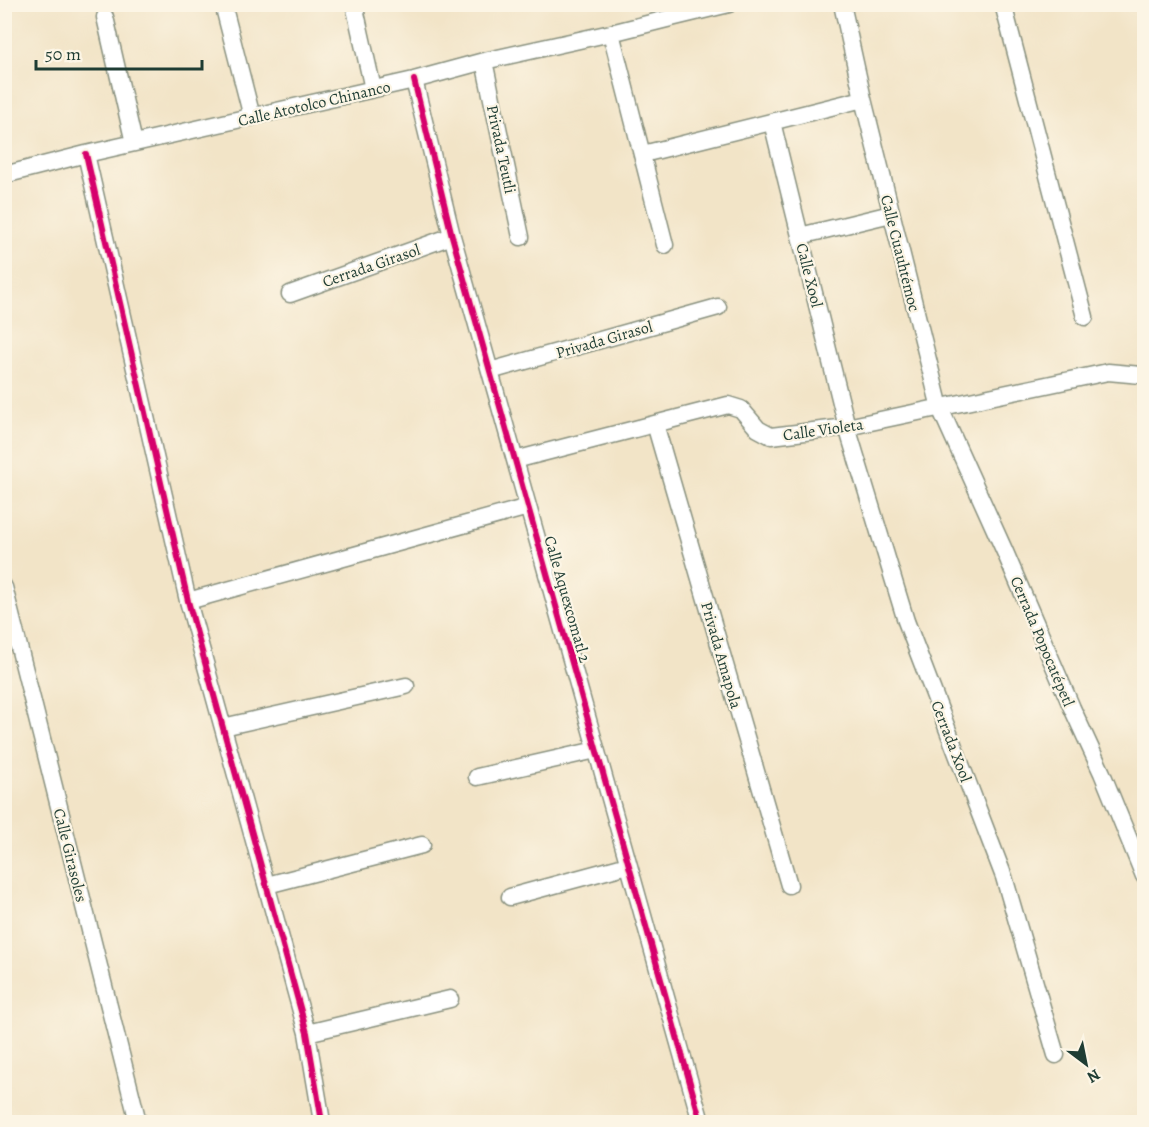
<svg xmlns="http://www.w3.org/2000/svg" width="1149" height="1127" font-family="Alegreya,serif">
<rect width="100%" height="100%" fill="#fcf5e5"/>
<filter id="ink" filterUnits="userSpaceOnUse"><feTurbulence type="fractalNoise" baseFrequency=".0167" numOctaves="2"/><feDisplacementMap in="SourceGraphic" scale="12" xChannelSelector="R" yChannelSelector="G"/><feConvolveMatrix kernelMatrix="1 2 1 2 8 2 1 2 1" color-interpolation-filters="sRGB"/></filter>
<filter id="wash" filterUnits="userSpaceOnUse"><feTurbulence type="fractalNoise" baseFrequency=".008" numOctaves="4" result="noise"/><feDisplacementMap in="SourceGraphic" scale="24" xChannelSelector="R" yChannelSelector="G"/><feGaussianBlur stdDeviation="1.35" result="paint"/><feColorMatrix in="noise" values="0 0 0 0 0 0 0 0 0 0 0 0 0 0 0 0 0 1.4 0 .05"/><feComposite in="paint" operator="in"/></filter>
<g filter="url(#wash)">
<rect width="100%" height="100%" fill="#f2e4c7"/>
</g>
<g filter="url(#ink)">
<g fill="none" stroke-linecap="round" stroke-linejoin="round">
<g stroke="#88907e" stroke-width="19">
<path id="minor" d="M223 4 252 117
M354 4 373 89
M842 4 863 99 940 408 1005 552 1072 708 1102 773 1144 876
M1003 4 1085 317
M105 17 134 143
M611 33 665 245
M484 61 521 237
M414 80 452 236 701 1122
M772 122 847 427 906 621 1004 877 1056 1055
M86 154 188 601 307 1033 322 1122
M643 154 863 99
M4 175 86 154 414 80 484 61 611 33 675 17 729 4
M800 236 891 214
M290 294 452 236
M490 371 718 307
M655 424 789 885
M515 460 728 405 741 409 758 429 771 436 847 427 1108 372 1141 375 1144 376
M4 587 138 1122
M188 601 528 507
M223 727 406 686
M477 777 596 750
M267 885 422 845
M510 897 628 865
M307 1033 450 999"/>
</g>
<use href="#minor" stroke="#fff" stroke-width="16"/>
<g stroke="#fcf5e5" stroke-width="10">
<path id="cycleway" d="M414 80 452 236 701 1122
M86 154 188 601 307 1033 322 1122"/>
</g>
<use href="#cycleway" stroke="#d6006c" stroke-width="6"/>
</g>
</g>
<g text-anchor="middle" stroke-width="4.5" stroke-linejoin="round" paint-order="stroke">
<g font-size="16" fill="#1f3d34" stroke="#fcf5e5">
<text transform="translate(314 103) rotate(-13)" y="6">Calle Atotolco Chinanco</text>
<text transform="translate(502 149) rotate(78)" y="6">Privada Teutli</text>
<text transform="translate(901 253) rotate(76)" y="6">Calle Cuauhtémoc</text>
<text transform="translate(371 265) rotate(-19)" y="6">Cerrada Girasol</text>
<text transform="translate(810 275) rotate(76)" y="6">Calle Xool</text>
<text transform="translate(604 339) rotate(-16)" y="6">Privada Girasol</text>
<text transform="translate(823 429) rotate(-8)" y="6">Calle Violeta</text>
<text transform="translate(568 599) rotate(74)" y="6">Calle Aquexcomatl 2</text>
<text transform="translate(1043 641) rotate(67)" y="6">Cerrada Popocatépetl</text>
<text transform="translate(722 655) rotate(74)" y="6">Privada Amapola</text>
<text transform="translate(952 741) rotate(69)" y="6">Cerrada Xool</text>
<text transform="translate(71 855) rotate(76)" y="6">Calle Girasoles</text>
</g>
</g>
<rect width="1149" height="1127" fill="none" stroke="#fcf5e5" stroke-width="24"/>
<g transform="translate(1086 1064) rotate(148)" stroke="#fcf5e5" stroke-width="4.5" paint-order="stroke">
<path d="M0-4.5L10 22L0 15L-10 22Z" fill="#1f3d34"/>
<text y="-9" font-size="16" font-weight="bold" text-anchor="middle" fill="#1f3d34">N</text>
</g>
<path d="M36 60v9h166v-9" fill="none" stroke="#1f3d34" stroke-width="3"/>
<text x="45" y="60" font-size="18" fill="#1f3d34" stroke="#fcf5e5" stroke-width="4.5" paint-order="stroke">50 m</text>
</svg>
